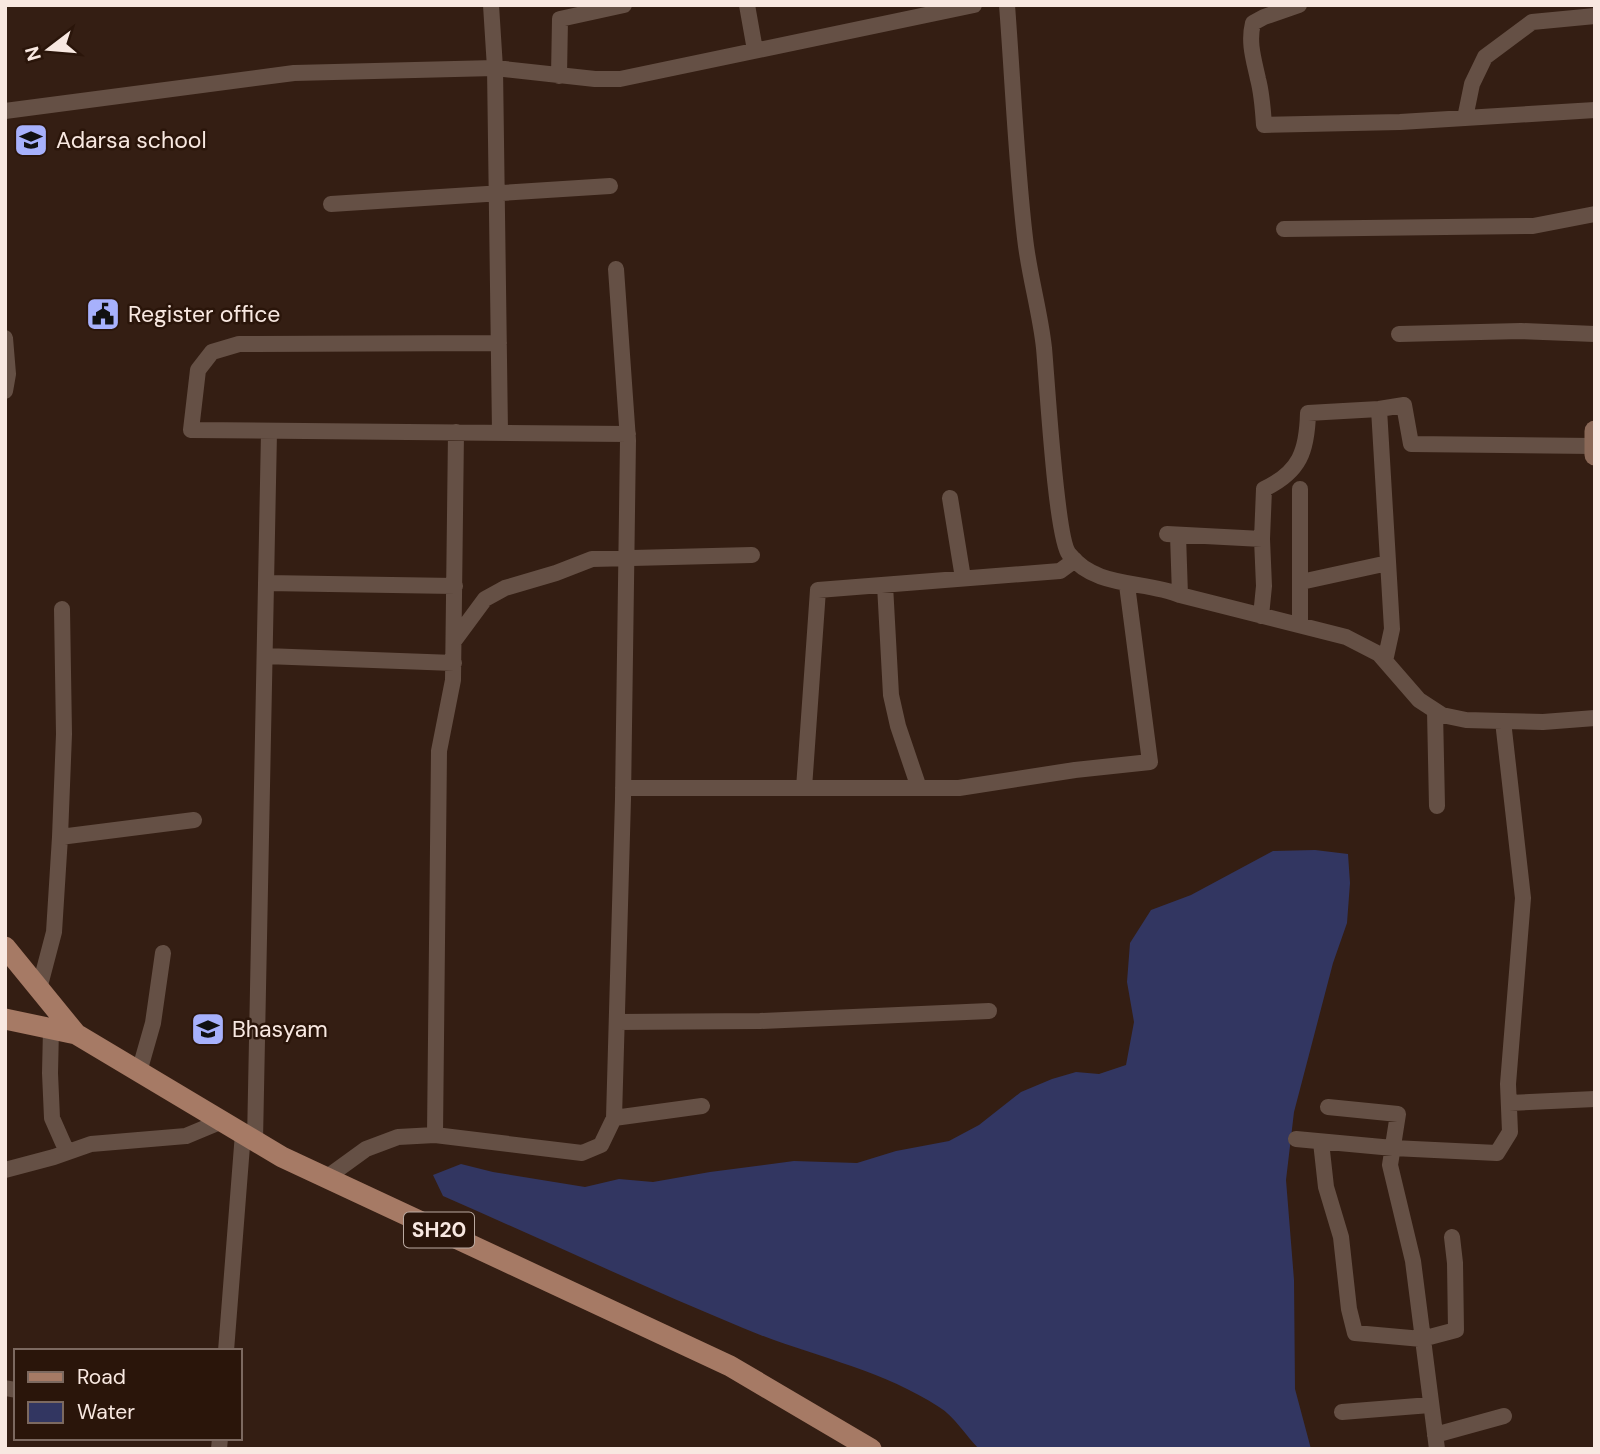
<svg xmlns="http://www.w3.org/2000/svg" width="1600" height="1454" font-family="'DM Sans',sans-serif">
<rect width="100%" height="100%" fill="#341e13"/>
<path fill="#323661" d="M1315 850 1348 854 1350 883 1347 923 1333 963 1294 1112 1286 1180 1294 1280 1295 1389 1311 1449H979C966 1436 954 1416 939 1407 879 1368 809 1356 743 1328 642 1286 543 1240 443 1196L433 1175 461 1164 493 1172 585 1187 619 1179 653 1182 710 1172 794 1161 857 1163 896 1151 949 1141 979 1125 1021 1092 1052 1079 1076 1072 1099 1074 1126 1065 1134 1022 1127 982 1130 943 1151 910 1191 895 1273 851Z"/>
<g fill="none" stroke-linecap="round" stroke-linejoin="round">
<path stroke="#655045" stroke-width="16" d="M491 5 495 68 500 432
M747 5 755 50
M1007 5C1013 83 1016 161 1025 238 1029 275 1040 311 1044 348 1047 380 1056 538 1069 554 1096 589 1144 580 1180 595L1346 637 1379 654 1419 700 1442 715 1466 720 1503 721 1543 722 1595 718
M1299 5 1264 17 1253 23C1248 43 1254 60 1258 79 1262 94 1263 110 1264 125L1400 122 1595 110
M559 76 560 19 624 5
M5 111 294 73 495 68 595 79H620L974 5
M1465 118 1472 84 1485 57 1532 22 1595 16
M331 204 610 186
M1284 229 1533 226 1595 214
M1399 334 1521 331 1595 334
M5 338 8 374 5 391
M499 343 239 344 212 352 198 370 191 430 628 434
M1379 409 1392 629 1385 661
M1300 489V625
M950 498 963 578
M1167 534 1262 539
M1178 535 1180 595
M1301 582 1388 563
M266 583 455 586
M885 585 891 695 898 726 919 788
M1261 616 1264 586 1262 539 1264 489C1300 472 1307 451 1308 413L1379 409 1404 405 1411 444 1593 446
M454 641 485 599 505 588 556 573 592 559 752 555
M265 656 454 663
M1435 711 1437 806
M623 788H959L1075 770 1150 762 1127 585
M804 788 818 590 1060 571 1075 560
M60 837 194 820
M39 989 54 932 60 837 64 734 62 609
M617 1022 760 1021 989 1011
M51 1029 50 1073 52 1118 67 1152
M139 1072 153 1023 163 953
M1509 1103 1595 1099
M1328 1107 1398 1114 1390 1165 1413 1261 1437 1449
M614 1118 702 1106
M435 1135 439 751 453 680 456 432
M1296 1139 1393 1148 1497 1153 1510 1132 1508 1084 1523 898 1503 721
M255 1141 269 432
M1321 1142 1326 1187 1341 1237 1349 1309 1355 1333 1422 1339 1456 1330 1455 1263 1452 1237
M5 1170 54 1157 91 1144 186 1136 222 1121
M326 1178 366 1149 398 1137 435 1135 582 1153 601 1145 614 1118 623 799 628 440 616 269
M226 1351 243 1133
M5 1388 16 1390
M1342 1412 1430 1405
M1435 1435 1504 1416
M219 1449 220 1438"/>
<path stroke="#8a6857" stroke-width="21" d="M1595 431V455"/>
<path stroke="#a67a65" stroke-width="21" d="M5 947 76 1034
M5 1019 76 1034 282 1157 730 1366 871 1449"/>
</g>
<defs>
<g id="school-square" transform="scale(1.75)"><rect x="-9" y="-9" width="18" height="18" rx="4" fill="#a7b1fc" stroke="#2a150a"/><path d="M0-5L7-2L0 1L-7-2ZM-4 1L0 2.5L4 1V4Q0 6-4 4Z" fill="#111"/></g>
<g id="civic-square" transform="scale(1.75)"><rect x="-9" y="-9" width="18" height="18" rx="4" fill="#a7b1fc" stroke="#2a150a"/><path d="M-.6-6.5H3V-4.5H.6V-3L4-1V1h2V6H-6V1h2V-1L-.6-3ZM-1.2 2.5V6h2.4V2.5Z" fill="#111"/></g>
</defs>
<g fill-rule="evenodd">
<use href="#school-square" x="31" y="140"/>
<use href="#civic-square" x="103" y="314"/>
<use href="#school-square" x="208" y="1029"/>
</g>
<g text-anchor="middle" stroke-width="5" stroke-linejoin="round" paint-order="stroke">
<rect fill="#2a150a" stroke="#baa9a0" stroke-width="2" x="404" y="1212.5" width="70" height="35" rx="5"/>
<g font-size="21" font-weight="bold" fill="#f8e8e1">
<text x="439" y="1237">SH20</text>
</g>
<g font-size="23" fill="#f8e8e1" stroke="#2a150a" text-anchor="start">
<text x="56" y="148">Adarsa school</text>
<text x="128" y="322">Register office</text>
<text x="232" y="1037">Bhasyam</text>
</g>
</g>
<rect width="1600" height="1454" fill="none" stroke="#f8e8e1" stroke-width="14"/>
<rect x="14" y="1349" width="228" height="91" fill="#2a150a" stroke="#7c6960" stroke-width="2"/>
<rect x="28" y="1372" width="35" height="10" fill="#a67a65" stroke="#7c6960" stroke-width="2"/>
<text x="77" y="1384" font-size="21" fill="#f8e8e1">Road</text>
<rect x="28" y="1402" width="35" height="21" fill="#323661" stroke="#7c6960" stroke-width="2"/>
<text x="77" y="1419" font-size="21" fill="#f8e8e1">Water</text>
<g transform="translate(49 49) rotate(254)" stroke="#2a150a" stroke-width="5" paint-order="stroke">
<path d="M0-5L12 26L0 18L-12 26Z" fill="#f8e8e1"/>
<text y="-10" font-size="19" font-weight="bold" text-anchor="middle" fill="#f8e8e1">N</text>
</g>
</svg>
